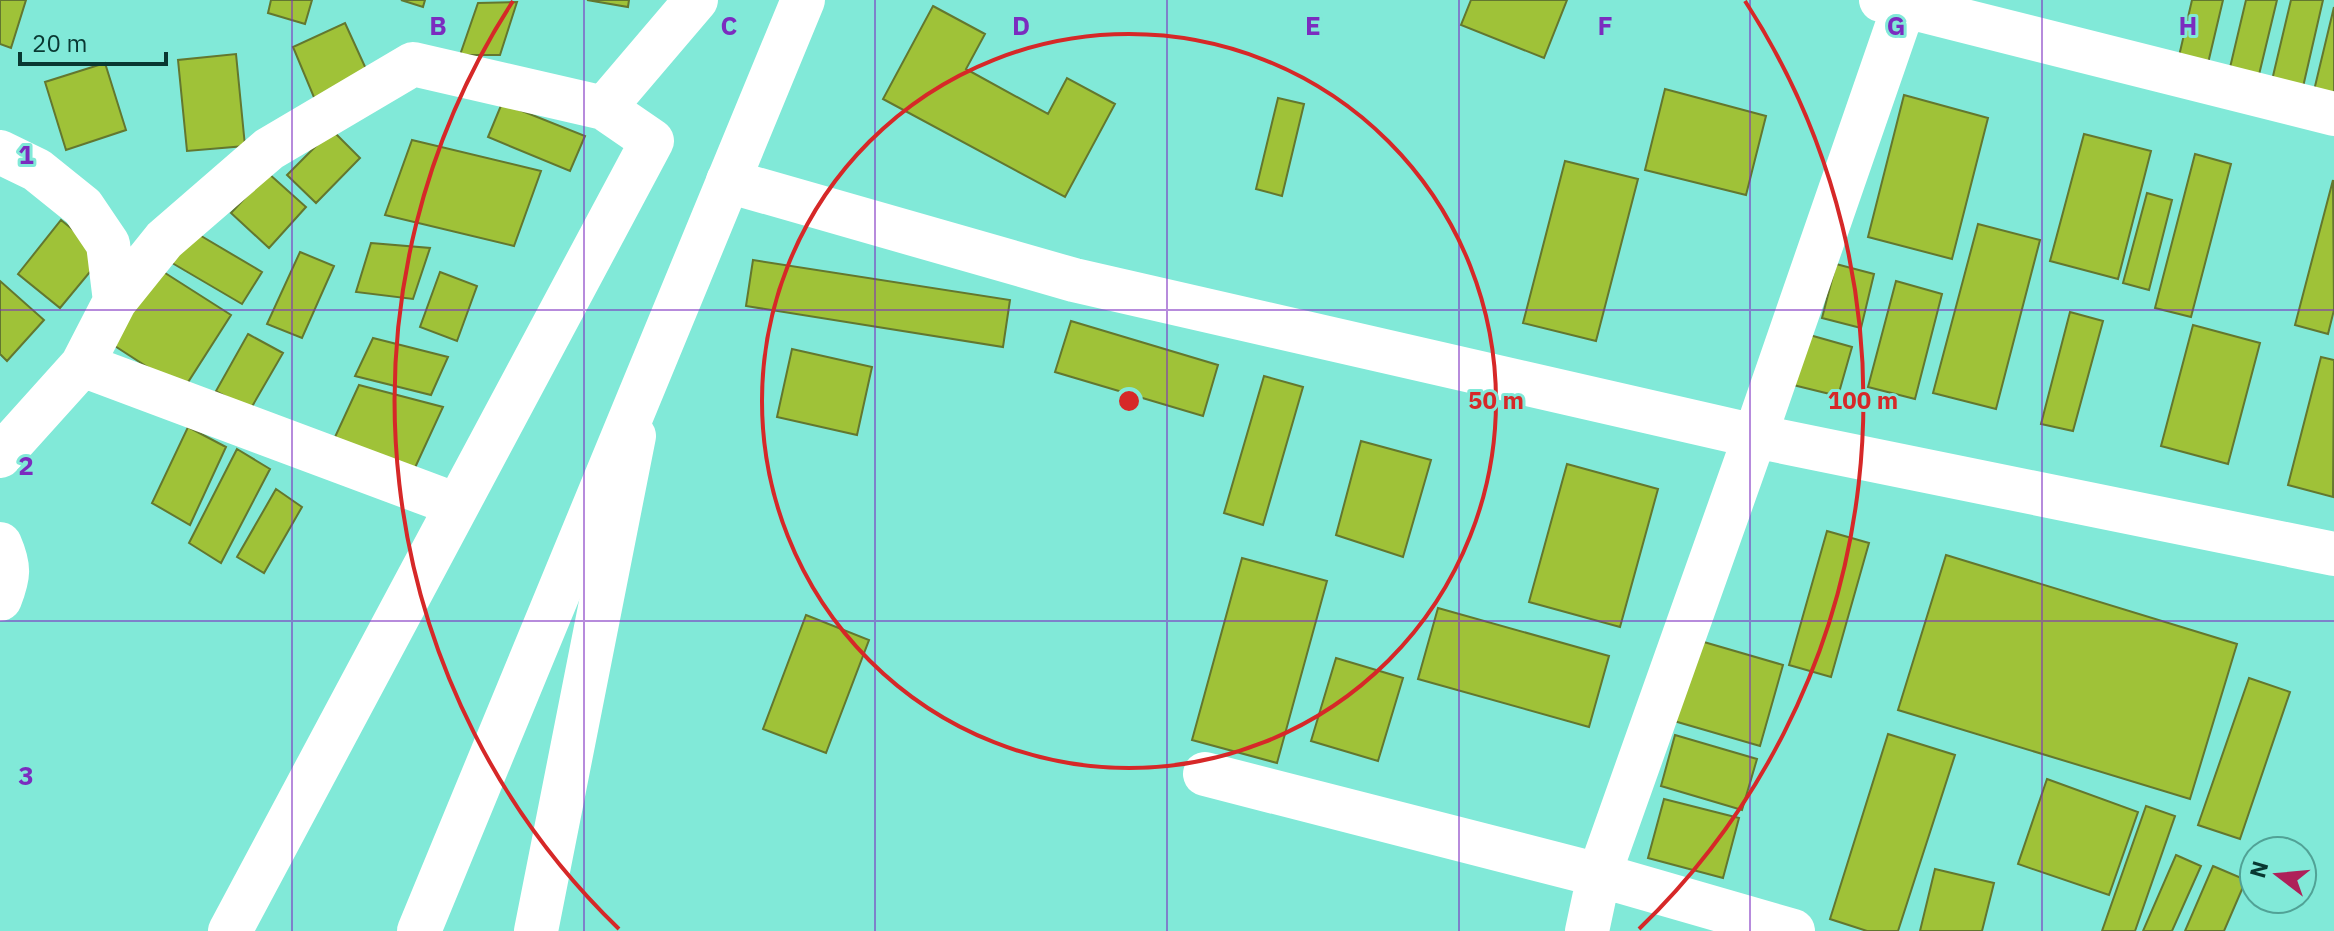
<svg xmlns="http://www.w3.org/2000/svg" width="2334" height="931" font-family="'IBM Plex Sans',sans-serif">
<rect width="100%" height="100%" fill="#81e9d8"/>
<path fill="#9fc238" stroke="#63772f" stroke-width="2" d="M0 0H26L11 48 0 44Z
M271 0H312L305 24 268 13Z
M401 0H425L423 7Z
M587 0H629L628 7Z
M1471 0H1567L1544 58 1461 25Z
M2192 0H2223L2205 76 2176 69Z
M2246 0H2277L2257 83 2228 76Z
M2291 0H2323L2300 100 2269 93Z
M517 2 500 55H460L478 3Z
M933 6 985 34 966 69 1048 114 1067 78 1115 104 1065 197 883 99Z
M2334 7V109L2311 103Z
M345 23 372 82 318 107 293 47Z
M236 54 245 146 187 151 178 60Z
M105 63 126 130 66 150 45 82Z
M1665 89 1766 116 1746 195 1645 170Z
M1904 95 1988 118 1952 259 1868 237Z
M1278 98 1304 104 1282 196 1256 189Z
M502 103 585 136 570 171 488 137Z
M332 130 360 158 316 203 287 175Z
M2084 134 2151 151 2118 279 2050 261Z
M412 140 541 171 514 246 385 215Z
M2195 154 2231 164 2191 317 2155 308Z
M1565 161 1638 179 1596 341 1523 323Z
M268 173 306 207 269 248 231 213Z
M2333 180 2334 310 2328 334 2295 325Z
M2147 193 2172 200 2149 290 2123 283Z
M61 220 104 255 60 308 18 274Z
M1978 224 2040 240 1996 409 1933 393Z
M186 227 262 272 242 304 167 260Z
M371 243 430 248 413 299 356 292Z
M300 252 334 266 302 338 267 324Z
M753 260 1010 300 1003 347 746 306Z
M151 264 231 315 183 390 104 339Z
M1836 264 1874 274 1861 328 1822 318Z
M440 272 477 286 457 341 420 327Z
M0 281 44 320 7 361 0 354Z
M1896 281 1942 294 1915 399 1868 387Z
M2070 312 2103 321 2073 431 2041 424Z
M1071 321 1218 365 1203 416 1055 372Z
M2193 325 2260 343 2228 464 2161 446Z
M1799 332 1852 347 1838 396 1785 383Z
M248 334 283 353 250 410 216 391Z
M373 338 448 357 431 395 355 376Z
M792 349 872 367 857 435 777 417Z
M2321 357 2334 360 2333 497 2288 485Z
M1264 376 1303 387 1263 525 1224 513Z
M359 385 443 407 413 472 329 450Z
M188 427 226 447 190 525 152 503Z
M1361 441 1431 460 1403 557 1336 535Z
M237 449 270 469 221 563 189 543Z
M1567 464 1658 489 1620 627 1529 602Z
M276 489 302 507 264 573 237 557Z
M1827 531 1869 543 1831 677 1789 665Z
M1946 555 2237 644 2190 799 1898 710Z
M1242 558 1327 581 1277 763 1192 740Z
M1438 608 1609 656 1589 727 1418 679Z
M806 615 869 640 826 753 763 729Z
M1697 640 1783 665 1760 746 1674 721Z
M1336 658 1403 678 1378 761 1311 741Z
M2249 678 2290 692 2240 839 2198 825Z
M1888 734 1955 755 1898 931H1867L1830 919Z
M1675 735 1757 759 1742 810 1661 786Z
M2047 779 2138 812 2109 895 2018 864Z
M1664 799 1739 818 1723 878 1648 858Z
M2146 806 2175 816 2135 931H2102Z
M2176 855 2201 866 2172 931H2143Z
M2213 866 2246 880 2224 931H2185Z
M1935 869 1994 883 1982 931H1920Z"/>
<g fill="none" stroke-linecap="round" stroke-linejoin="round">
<path stroke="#fff" stroke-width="44" d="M1881 0 2334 114
M0 152 37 170 83 207 108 244 115 301
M728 181 1074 280 1755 436 2334 554
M82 365 457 505
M0 456 82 365 115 301 164 240 269 149 413 64 604 108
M0 544C10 567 9 576 0 599
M1205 774 1599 875 1793 931
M230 931 652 141 604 108 696 0
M536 931 634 436
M1587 931 1599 875 1755 436 1906 0"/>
<path stroke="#fff" stroke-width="44" d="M419 931 803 0"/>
</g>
<path fill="none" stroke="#7b2cbf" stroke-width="2" stroke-opacity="0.55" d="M292 0V931M584 0V931M875 0V931M1167 0V931M1459 0V931M1750 0V931M2042 0V931M0 310H2334M0 621H2334"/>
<g fill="none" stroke="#d62828" stroke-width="4">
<circle cx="1129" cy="401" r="367"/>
<path d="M619 929A734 734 0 0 1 513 1M1745 1A734 734 0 0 1 1639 929"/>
</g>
<g font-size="26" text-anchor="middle" font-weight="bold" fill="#7b2cbf" stroke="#81e9d8" stroke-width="6" stroke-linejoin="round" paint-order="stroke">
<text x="438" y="35">B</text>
<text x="729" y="35">C</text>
<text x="1021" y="35">D</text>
<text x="1313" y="35">E</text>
<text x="1605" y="35">F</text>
<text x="1896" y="35">G</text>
<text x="2188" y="35">H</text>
<text x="26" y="164">1</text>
<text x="26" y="475">2</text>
<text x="26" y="785">3</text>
</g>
<circle cx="1129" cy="401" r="12" fill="#d62828" stroke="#81e9d8" stroke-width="4"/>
<g font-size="24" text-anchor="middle" font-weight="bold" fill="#d62828" stroke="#81e9d8" stroke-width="6" stroke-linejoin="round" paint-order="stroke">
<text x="1496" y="409">50 m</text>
<text x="1863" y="409">100 m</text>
</g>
<g transform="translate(2278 875) rotate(286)"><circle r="38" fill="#81e9d8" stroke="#51a296" stroke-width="2"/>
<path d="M0-6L14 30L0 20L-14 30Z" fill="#ae2059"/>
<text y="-12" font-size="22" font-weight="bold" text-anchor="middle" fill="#093832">N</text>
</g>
<path d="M20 52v12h146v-12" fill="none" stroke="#093832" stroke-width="4"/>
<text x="32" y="52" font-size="24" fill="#093832" stroke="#81e9d8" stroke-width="6" paint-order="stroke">20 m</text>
</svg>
